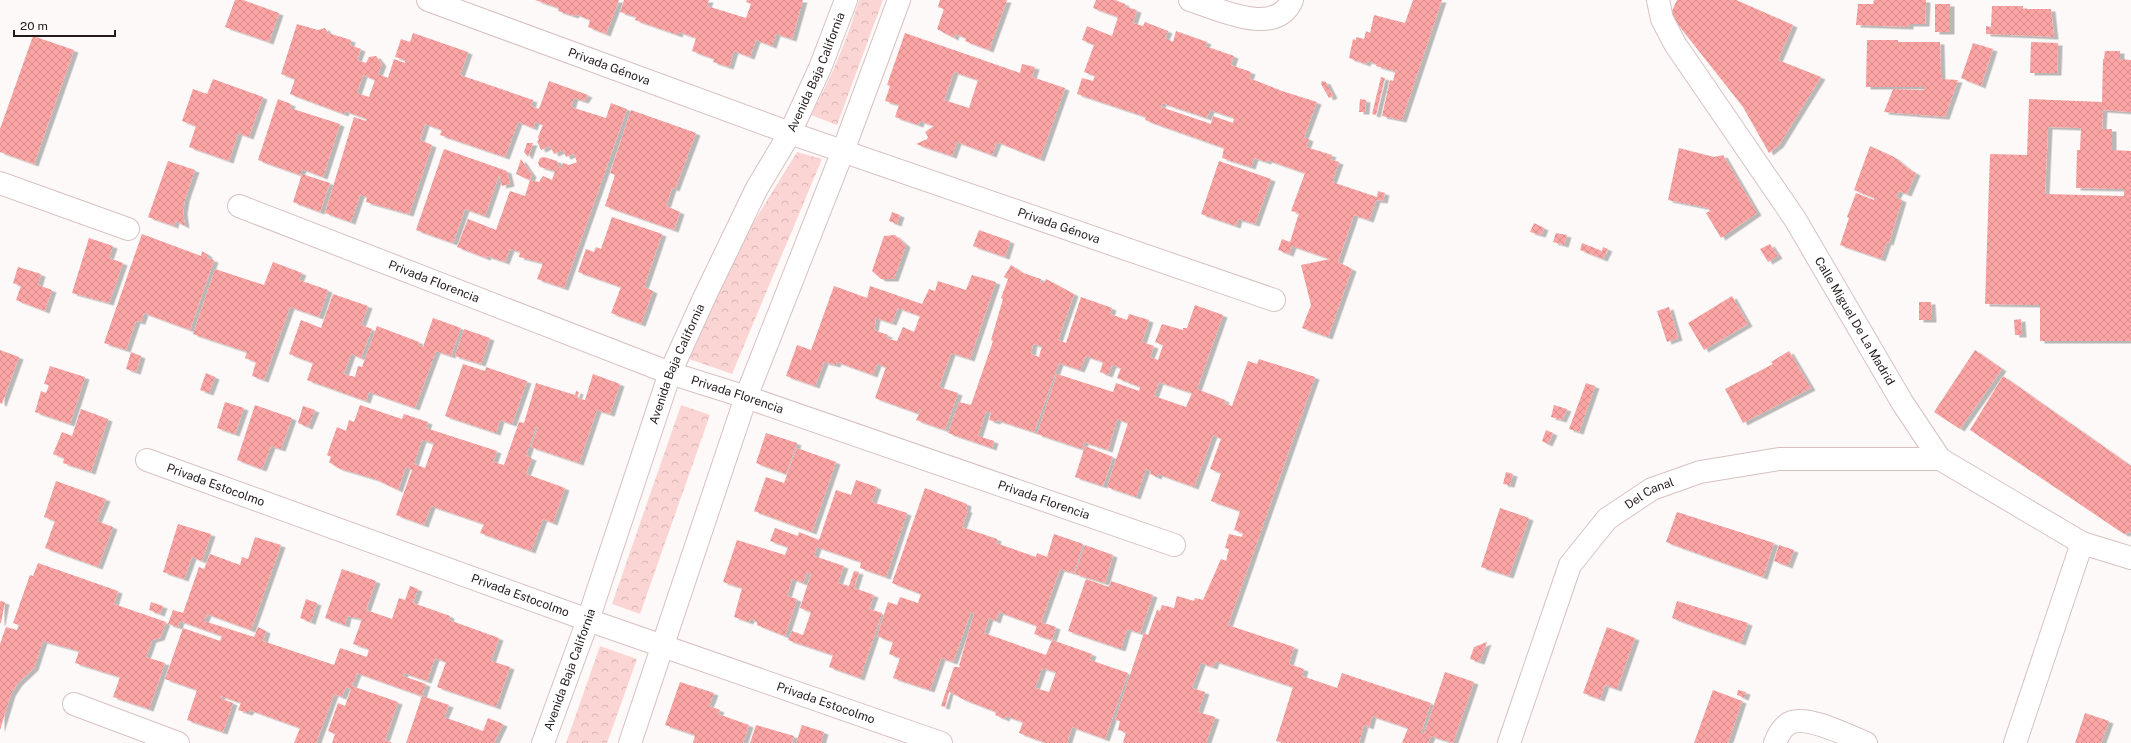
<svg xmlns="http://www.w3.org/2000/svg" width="2131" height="743" font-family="'Public Sans',sans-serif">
<defs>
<pattern id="forest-crowns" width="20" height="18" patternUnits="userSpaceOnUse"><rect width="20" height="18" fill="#fbd5d4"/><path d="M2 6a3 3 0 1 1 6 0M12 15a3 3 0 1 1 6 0" fill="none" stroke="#d7b6b5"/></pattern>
<pattern id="building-cross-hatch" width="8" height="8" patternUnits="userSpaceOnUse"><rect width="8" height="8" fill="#fba4a4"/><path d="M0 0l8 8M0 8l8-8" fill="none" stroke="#d78d8d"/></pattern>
<filter id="shadow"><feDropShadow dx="4.5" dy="2.5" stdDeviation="0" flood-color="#0004"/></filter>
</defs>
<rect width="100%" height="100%" fill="#fef9f9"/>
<path fill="url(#forest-crowns)" d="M859 0H883L837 125 811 115C831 78 847 40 859 0Z
M797 152 822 159 732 374 689 359 743 239Z
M681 405 710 415 640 614 612 604Z
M600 646 637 659 607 743H566Z"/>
<path fill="url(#building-cross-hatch)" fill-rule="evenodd" filter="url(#shadow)" d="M235 0H243L279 13 269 42 225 27Z
M535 0H619L606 34 588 27 590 20 575 14 574 16 558 11 559 8Z
M624 0H709L707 6 746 18 751 4 746 2 747 0H803L792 39 776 34 772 46 756 40 750 57 734 51 729 67 713 62 714 59 692 51 696 38 679 32 678 35 635 20 636 17 620 12Z
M940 0H1007L989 50 965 41 966 38 955 34 954 38 937 29 944 9 938 7Z
M1096 0H1115L1125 4 1126 7 1137 10 1133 23 1143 26 1145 22 1168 31 1165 38 1173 42 1176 31 1207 42 1205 46 1234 56 1231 65 1251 72 1249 78 1282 91 1317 102 1304 137 1309 139 1306 147 1332 155 1330 159 1339 162 1332 182 1377 197 1378 191 1385 193 1383 201 1376 200 1369 220 1354 215 1338 262 1352 269 1328 337 1302 328 1311 305 1301 265 1330 259 1292 246 1289 254 1278 250 1282 239 1290 242 1299 213 1291 211 1305 173 1267 160V162L1254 158 1251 167 1222 158 1224 148 1145 120 1146 117 1077 94 1082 78 1093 81 1095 76 1084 72 1094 45 1082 40 1087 26 1112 36 1118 17 1093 8ZM1162 103 1207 118 1210 110 1234 118 1233 123 1213 116 1211 124 1161 107Z
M1413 0H1442L1402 120 1382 116 1390 80 1393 81 1396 69 1394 71 1376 66 1377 64 1367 61 1366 64 1349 58 1353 39 1356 40V37L1364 39 1366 31 1370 33 1374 15 1405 23Z
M1677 0H1736L1793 25 1778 60 1821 77 1779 145 1769 153 1743 107 1668 12 1671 13Z
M1874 0H1926L1925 24H1909V27L1856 25 1858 4H1873Z
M1935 4H1950V32H1935Z
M1992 6H2023V9H2051L2054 37 1986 34V26L1991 27Z
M297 24 318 30 325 28 328 33 351 40 350 45 361 49 357 60 366 63 369 57 376 56 382 64 378 74 388 78 394 59 405 63V60L395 57 401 39 410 42 413 33 468 52 460 75 533 100 531 106 539 109 549 81 588 95 584 101 574 98 571 107 606 118 611 103 627 109 564 288 537 279 543 263 519 257 520 252 510 249 505 262 487 256 486 258 457 247 468 219 496 230 510 191 525 196 530 180 516 174 521 159 532 175 530 180 539 182 543 176 552 180 555 171 540 167 538 163 540 158 544 157 557 161 560 169 563 163 569 165 577 162 574 154 566 157 563 150 554 154 550 146 541 150 537 141 539 140 538 137 543 125 535 122 533 128 518 122 505 157 440 135 442 130 425 124 420 140 432 145 409 214 366 202 367 197 360 195 351 222 325 213 354 117 366 121 367 119 345 111 344 114 290 94 295 79 281 74ZM363 75 375 80 369 97 357 93Z
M905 33 1020 73 1022 64 1035 67 1032 77 1065 88 1040 159 997 142 992 155 957 142 952 156 916 144 927 139 928 137 925 132 934 126 920 121 919 125 895 117 899 105 885 101 890 86 887 85ZM954 72 978 80 969 108 944 100Z
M33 36 74 50 34 164 0 152V129Z
M1867 40H1898V42H1940L1941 79 1958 80 1945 117 1884 112 1893 89 1924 90V87H1866Z
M2031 42 2058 43 2057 73H2030Z
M1973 43 1993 49 1981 86 1961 78Z
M2105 51H2120V59L2131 60V112L2103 110 2102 129H2112V150L2131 151V341H2040V305L1985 304 1990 154 2027 155 2029 99 2102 102 2103 59H2104ZM2048 127 2081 128 2080 150H2077L2076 188 2124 189V196L2045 194Z
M1381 77 1385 78 1376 115 1372 114Z
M213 79 263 97 249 137 238 133 229 161 189 147 196 126 182 121 193 89 207 94Z
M1322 81 1326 82 1333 96 1329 98 1321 84Z
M278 99 291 104 290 108 340 124 323 177 302 169 300 175 258 160Z
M1360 99 1366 100 1365 112H1359Z
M631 110 696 133 675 189 672 188 666 206 680 212 674 230 605 206 615 175 610 173Z
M527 143H533L528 157 524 152Z
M1870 146 1894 157 1910 170 1916 173 1907 194 1899 191 1896 197 1902 200 1889 243 1887 242 1881 259 1840 245 1849 218 1847 217 1856 193 1874 200V198L1854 190Z
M1679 148 1714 157 1723 155 1757 213 1721 238 1706 213 1710 211 1708 208 1668 200Z
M444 149 507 171 510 184 502 186 499 175 485 216 465 209 453 243 416 230Z
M168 161 195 170 185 199 183 212 185 226 175 221 174 226 148 217Z
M1219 161 1271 179 1255 224 1238 219 1236 226 1201 214Z
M302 174 330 183 320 212 293 202Z
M892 212 900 215 897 224 889 221Z
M612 217 662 234 644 287 653 291 641 324 611 313 621 287 578 272 586 249 594 252 596 247 601 249Z
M1534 223 1544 228 1541 235 1530 232Z
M979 230 1010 241 1005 257 973 246Z
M1556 233 1567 235 1564 245 1553 242Z
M142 234 201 256 202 251 208 255 207 258 214 260 190 330 144 313 141 322 136 321 126 350 104 343Z
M895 235 906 245 894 279H881L872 271 884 236Z
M89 238 113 246 109 258 123 263 109 303 72 293Z
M1582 243 1602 251 1603 247 1608 249 1603 259 1580 250Z
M1770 244 1778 256 1768 262 1760 249Z
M273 262 302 273 299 280 328 290 319 317 290 307 264 380 252 376 256 362 245 358 247 352 193 334 215 269 264 285Z
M1011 265 1023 273 1041 279 1040 282 1044 283 1046 279 1074 294 1058 340 1066 343 1081 297 1112 308 1110 314 1127 320 1129 314 1149 320 1142 342 1154 346 1150 357 1158 360 1163 345 1155 342 1162 324 1183 330V328H1187L1195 305 1223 315 1197 389 1225 400 1224 403 1232 406 1248 361 1257 364 1259 359 1315 377 1228 625 1294 647 1289 664 1304 669 1302 676 1337 688 1342 673 1431 703 1421 733 1424 734 1445 672 1474 682 1453 743 1431 736 1428 743H1402L1408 728 1372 716 1369 727 1364 725 1359 743H1283L1276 741 1293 687 1215 661 1213 667 1201 663 1192 688 1205 692 1198 712 1215 717 1206 743H1123L1126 732 1118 730 1120 721 1115 720 1144 633 1148 635 1157 610 1160 611 1162 605 1174 608 1177 596 1194 601 1195 598 1203 600 1221 559 1226 561 1229 549 1225 548 1229 534 1242 537 1243 533 1234 530 1240 511 1211 501 1221 473 1210 469 1221 439 1213 435 1194 487 1158 474 1157 477 1150 474 1151 471 1146 469 1136 497 1107 487 1128 423 1117 419 1108 450 1084 442 1082 449 1037 434 1057 374 1113 392 1116 383 1139 391 1140 387 1117 378 1121 368 1112 365 1108 375 1100 372 1103 362 1086 356 1080 370 1059 363 1034 432 997 420 996 422 989 420 991 413 986 411 978 436 994 441 992 448 948 433 959 402 971 405 993 341 991 340 1003 299 1001 298 1008 279 1004 277ZM1033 344 1042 346 1039 357 1031 354ZM1159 382 1192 393 1186 407 1154 396Z
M18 267 41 274 38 285 52 290 45 311 16 300 21 286 13 283Z
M972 275 996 282 970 359 951 353 939 387 958 393 945 430 916 420 921 410 919 409 917 413 875 398 886 367 877 364 873 375 837 362 836 365 824 362 815 386 786 376 797 345 811 350 834 286 867 298 870 286 922 304 929 289 935 291 938 281 966 290ZM898 308 920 316 914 332 903 327 897 341 886 338 888 335 874 330 876 318 892 323Z
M333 294 368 306 361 325 372 329 361 358 351 354 344 374 355 377 358 366 362 367 377 326 419 342 418 345 423 347 433 318 461 328 451 356 436 351 415 408 369 392 366 401 307 380 313 363 289 354 301 320 321 328Z
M1732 296 1748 324 1704 350 1688 323Z
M1919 302H1931L1932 320H1919Z
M1669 307 1678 338 1667 342 1657 311Z
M2021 319 2022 335H2015L2014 320Z
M464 329 490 338 481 364 455 356Z
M0 350 19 357 2 404 0 403Z
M1975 350 2002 369 1960 429 1934 412Z
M1789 351 1811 388 1743 423 1725 389 1773 364 1771 362Z
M131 352 141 356 136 372 126 369Z
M463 364 485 371 486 367 527 381 512 424 500 420 496 433 445 416Z
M50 366 85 377 70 424 35 412 41 391 46 393 49 385 44 384Z
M206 373 215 377 209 393 200 390Z
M593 374 620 384 610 414 597 410 579 463 531 447 538 428 536 427 526 456 532 458 526 474 565 488 553 523 543 519 531 551 480 533 484 524 431 506 424 525 396 515 412 470 406 467 398 490 375 479 338 468 329 462 331 457 327 455 337 427 346 431 349 420 354 422 360 405 402 419 404 414 428 422 426 428 497 451 493 462 504 465 519 422 524 423 536 383 575 395 576 391 579 392 577 398 585 400ZM422 440 434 443 425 468 414 464Z
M2003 376 2131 466V532L2124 534 1970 430Z
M1586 383 1595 386 1579 432 1569 429Z
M225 402 244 408 235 434 217 428Z
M255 405 292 418 281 449 271 446 262 469 237 460Z
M1554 405 1567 409 1562 420 1551 417Z
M303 406 315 410 308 427 298 423Z
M81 409 108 419 91 472 63 463 64 458 53 454 62 432 72 436Z
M1546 430 1553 433 1548 444 1542 441Z
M766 433 797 443 786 474 756 463Z
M1085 446 1113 457 1103 486 1075 477Z
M797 448 836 462 812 532 754 511 766 477 784 483Z
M1506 472 1513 474 1510 485 1503 484Z
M856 480 877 487 872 502 907 513 886 577 860 568 861 562 817 547 814 556 844 566 838 583 849 586 854 571 859 572 854 588 874 595 869 609 882 613 860 678 829 667 833 655 788 640 792 631 803 635 811 612 800 608 811 574 807 572 803 583 792 579 787 596 797 599 785 636 757 625V621L750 619 749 622 734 617 742 588 723 582 737 540 785 555 788 547 770 541 775 528 798 536 799 532 819 540 836 490 851 495Z
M56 481 106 499 97 521 113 527 98 567 45 548 55 521 44 517Z
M925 488 967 504 966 510H968L962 527 997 539 996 543 1036 557 1037 553 1047 557 1054 534 1083 544 1074 573 1060 569 1041 622 1056 627 1052 640 1034 634 1037 626 999 612 996 621 989 618 984 633 1046 655 1052 640 1092 654 1090 660 1128 673 1105 739 1072 727 1067 743H1046L1019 733 1023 722 1006 716 1005 719 995 715 996 712 960 698V697L949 692 945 707 941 706 954 667H961L959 666 974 613 971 612 953 662 941 658 930 690 893 678 900 658 889 654 893 642 877 636 888 602 897 605 900 597 918 603 921 594 892 583ZM1042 668 1056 672 1049 692 1035 688Z
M1500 508 1529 518 1509 576 1481 567Z
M1677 512 1774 543 1763 577 1666 542Z
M178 524 211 534 202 561 192 557 184 579 163 572Z
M255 537 281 545 251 630 207 614 204 621 254 637 258 627 266 631 263 641 334 665 340 648 367 657 369 649 353 644 362 619 347 616 345 625 325 618 342 569 376 581 366 610 392 619 399 598 405 600 410 586 418 589 413 603 450 616 449 620 499 638 491 661 510 667 496 707 437 687 446 662 435 658 427 681 404 673 403 676 426 684 422 696 449 705 444 717 483 731 488 718 503 724 494 743H406L422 696 357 673 352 686 398 702 385 740 392 743H332L335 734 328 731 338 703 345 706 351 689 346 687 342 697 334 694 316 743H294L300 728 250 710 248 713 238 710 241 703 221 696 220 698 233 703 223 732 187 720 197 690 165 679 183 628 220 641 222 636 180 621 178 627 168 624 173 610 183 613 199 567 204 569 210 554 240 565 242 557 248 559Z
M1085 545 1113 555 1105 583 1075 574Z
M1779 545 1794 550 1788 566 1774 561Z
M38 563 118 591 114 604 166 622 160 638 152 640 146 657 165 663 149 709 113 697 120 677 75 663 79 651 43 641 34 668 18 683 11 694 0 730V644L6 627 17 630 19 625 13 623 30 575 33 576Z
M1086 579 1109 587 1111 581 1153 595 1140 633 1127 629 1121 649 1068 631Z
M306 599 317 603 311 622 300 618Z
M0 601 5 602 1 623H0Z
M1677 601 1748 623 1741 643 1672 618Z
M151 602 163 606 160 614 149 610Z
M1607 627 1635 638 1617 689 1605 685 1600 699 1583 693Z
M1487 642 1480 662 1470 659 1474 647Z
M680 682 714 693 709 706 720 710 718 714 749 725 743 743H693L695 735 665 725Z
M1713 690 1742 701 1728 743H1694Z
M1738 690 1746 692 1744 698 1737 695Z
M2085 713 2109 721 2101 743H2075Z
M756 725 794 736 792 743H750Z
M802 725 824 732 821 743H796Z"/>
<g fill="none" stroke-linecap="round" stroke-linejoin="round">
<g stroke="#d7c1c0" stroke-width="24">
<g id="minor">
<path id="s1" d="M428 0 790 133 1274 300"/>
<path d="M1190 0C1218 9 1276 38 1292 0"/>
<path id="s2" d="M1658 0 1662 19 1675 44 1795 219 1902 402 1940 459 2082 543 2131 558"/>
<path d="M0 183 128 229"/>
<path id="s3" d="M239 206 670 373 746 397 1174 545"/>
<path id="s4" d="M147 460 588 620 941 743"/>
<path d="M74 704 178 743"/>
<path id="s5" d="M543 743 588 620 670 373 705 296 757 188 790 133 820 68 846 0"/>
<path d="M630 743 746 397 843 151 899 0"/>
<path id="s6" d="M1509 743 1570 565 1607 519 1652 489 1700 472 1779 459H1940"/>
<path d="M1775 743C1778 735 1783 725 1792 722 1810 716 1848 736 1866 743"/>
<path d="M2015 743 2082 543"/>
</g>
</g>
<use href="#minor" stroke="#fff" stroke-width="22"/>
</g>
<g text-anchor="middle" stroke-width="3" stroke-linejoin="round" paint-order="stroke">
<g font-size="12" fill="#231b1b" stroke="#fef9f9">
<text dy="4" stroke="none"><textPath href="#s1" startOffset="193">Privada Génova</textPath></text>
<text dy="4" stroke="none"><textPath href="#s5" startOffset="726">Avenida Baja California</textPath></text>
<text dy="4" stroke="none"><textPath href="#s1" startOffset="670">Privada Génova</textPath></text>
<text dy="4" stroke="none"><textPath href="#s3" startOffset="209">Privada Florencia</textPath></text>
<text dy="4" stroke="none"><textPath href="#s2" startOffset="378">Calle Miguel De La Madrid</textPath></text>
<text dy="4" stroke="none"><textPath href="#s5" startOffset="402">Avenida Baja California</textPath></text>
<text dy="4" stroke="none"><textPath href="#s3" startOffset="533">Privada Florencia</textPath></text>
<text dy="4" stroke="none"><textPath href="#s4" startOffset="73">Privada Estocolmo</textPath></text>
<text dy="4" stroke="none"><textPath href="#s6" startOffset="297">Del Canal</textPath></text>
<text dy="4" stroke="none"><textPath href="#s3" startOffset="857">Privada Florencia</textPath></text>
<text dy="4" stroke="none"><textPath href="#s4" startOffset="397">Privada Estocolmo</textPath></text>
<text dy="4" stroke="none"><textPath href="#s5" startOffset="78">Avenida Baja California</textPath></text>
<text dy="4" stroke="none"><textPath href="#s4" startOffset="721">Privada Estocolmo</textPath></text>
</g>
</g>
<path d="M14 30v6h101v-6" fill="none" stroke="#231b1b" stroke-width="2"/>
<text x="20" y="30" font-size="12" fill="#231b1b" stroke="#fef9f9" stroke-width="3" paint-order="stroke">20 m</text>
</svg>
